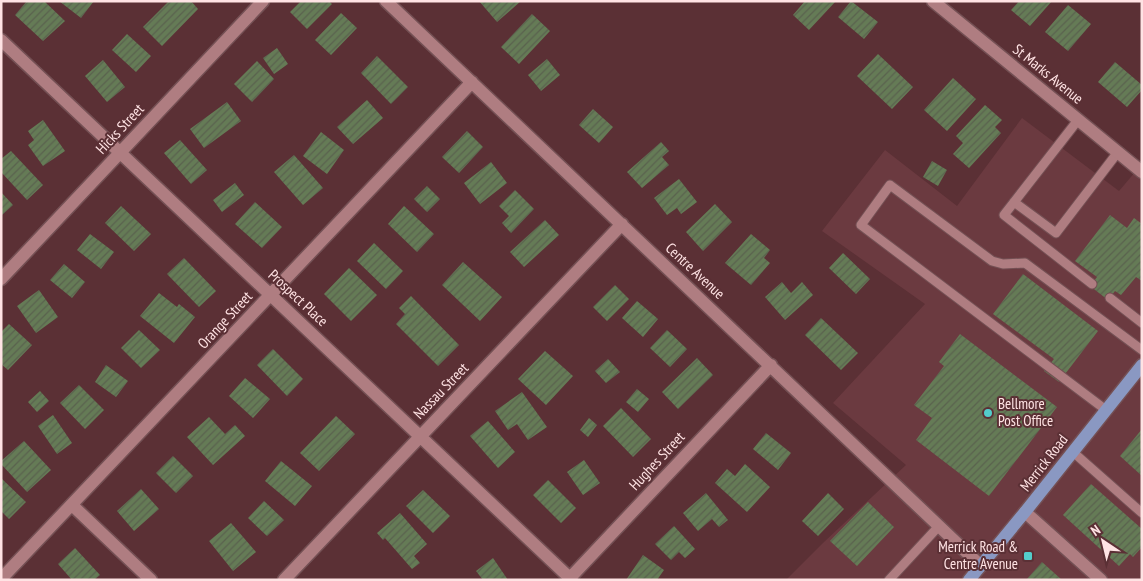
<svg xmlns="http://www.w3.org/2000/svg" width="1143" height="581" font-family="'PT Sans Narrow',sans-serif">
<defs>
<pattern id="building-hatch" width="6" height="6" patternUnits="userSpaceOnUse" patternTransform="scale(1.25)"><rect width="6" height="6" fill="#657b56"/><path d="M-1 1l2-2M0 6l6-6M5 7l2-2" fill="none" stroke="#5a624e"/></pattern>
</defs>
<rect width="100%" height="100%" fill="#5b3035"/>
<path fill="#6b3a40" d="M1022 118 1119 191 1142 164V580H786L823 543 906 465 833 403 925 304 822 231 885 150 957 206Z"/>
<path fill="url(#building-hatch)" d="M27 1H44L65 21 43 41 15 15Z
M59 1H94L81 18Z
M169 1H191L198 9 162 46 143 27Z
M301 1H329L332 4 307 29 290 12Z
M479 1H521L497 22Z
M805 1H836L809 30 793 15Z
M851 1 878 22 864 39 838 17Z
M1019 1H1052L1030 26 1011 10Z
M1068 5 1091 24 1068 51 1045 32Z
M341 13 357 28 331 55 315 40Z
M532 14 550 31 519 64 501 47Z
M127 34 151 56 136 72 112 50Z
M277 48 288 64 274 74 263 58Z
M878 54 913 87 892 109 857 76Z
M377 56 408 87 391 104 361 73Z
M547 59 560 75 541 91 528 75Z
M103 60 125 87 107 102 85 76Z
M257 61 274 79 252 102 234 84Z
M1115 62 1142 85V90L1127 107 1098 82Z
M953 78 976 99 947 131 924 110Z
M367 100 383 118 353 144 337 127Z
M227 102 241 121 204 148 190 129Z
M985 105 1002 120 995 127 1001 133 969 168 953 154 963 143 956 136Z
M593 109 613 127 599 143 579 125Z
M43 120 65 151 43 166 28 145 34 140 28 131Z
M467 131 483 147 459 173 442 157Z
M321 132 344 150 327 174 303 156Z
M180 140 207 170 191 184 164 153Z
M661 142 669 151 662 157 669 165 642 188 627 172Z
M11 151 43 185 27 200 1 172V159Z
M294 155 323 188 303 205 274 172Z
M932 161 947 170 938 186 923 177Z
M491 162 507 183 480 204 464 183Z
M679 179 697 202 681 214 677 208 667 215 654 198Z
M235 183 244 195 222 212 213 200Z
M427 186 440 199 427 212 414 199Z
M515 190 534 209 511 233 502 223 509 216 499 206Z
M1 192 13 205 1 216Z
M255 202 282 227 262 248 235 224Z
M715 204 732 222 703 251 686 232Z
M121 206 151 234 134 251 105 223Z
M404 206 434 234 417 252 388 224Z
M1110 215 1127 228 1134 218 1142 224V281L1136 277 1121 295 1115 291 1108 300 1090 286 1097 277 1075 261Z
M545 220 559 235 524 267 510 252Z
M90 234 114 252 101 269 77 250Z
M751 234 770 250 764 258 770 263 751 285 725 263Z
M374 243 403 271 386 289 357 261Z
M843 253 870 279 856 294 829 268Z
M184 258 216 291 199 307 167 274Z
M463 262 502 297 480 321 442 285Z
M64 264 85 282 72 298 50 280Z
M349 268 377 295 351 321 324 294Z
M1023 274 1098 331 1059 382 1044 371 1054 359 993 314Z
M782 282 791 293 802 282 813 295 785 320 765 297Z
M615 285 629 299 607 321 593 307Z
M39 290 58 317 36 333 17 306Z
M159 293 177 307 179 304 195 317 174 343 140 316Z
M411 296 459 345 438 366 396 324 405 314 399 308Z
M637 301 658 319 643 337 622 318Z
M821 318 858 353 841 370 805 335Z
M9 324 32 345 8 370 1 364V332Z
M139 330 160 350 141 368 121 348Z
M667 330 687 349 670 367 650 348Z
M960 334 1057 407 989 496 916 440 932 418 914 405 944 366 939 362Z
M273 349 303 379 287 396 257 365Z
M545 351 573 376 546 405 518 379Z
M697 358 713 375 678 409 662 392Z
M608 359 620 372 606 383 595 371Z
M106 365 128 381 116 397 95 382Z
M245 378 270 399 253 418 229 396Z
M79 385 104 410 85 429 60 403Z
M637 389 649 399 638 412 626 402Z
M40 391 49 401 37 412 28 402Z
M522 392 547 427 528 440 517 424 508 430 495 411Z
M621 408 651 439 633 457 603 426Z
M53 415 72 443 57 454 38 426Z
M336 416 355 434 319 471 300 453Z
M209 417 225 434 235 425 245 436 213 465 187 437Z
M589 418 597 425 588 437 580 430Z
M488 421 515 452 498 468 470 436Z
M1142 429V476L1120 456Z
M766 433 791 453 778 470 753 449Z
M24 441 51 470 27 492 1 464V461Z
M173 456 193 476 176 493 156 473Z
M584 460 600 483 583 495 567 472Z
M281 461 312 486 295 506 265 481Z
M745 464 770 487 747 512 715 483 727 469 735 476Z
M1 478 26 502 9 519 1 511Z
M548 480 576 508 561 523 533 495Z
M1091 484 1142 529V547L1133 557 1130 554 1119 566 1063 515Z
M141 489 159 509 134 531 117 511Z
M423 490 450 516 433 533 406 506Z
M706 493 728 520 719 527 712 519 698 531 683 513Z
M828 493 844 509 818 536 802 521Z
M264 501 284 520 267 536 248 518Z
M868 502 894 527 857 566 830 541Z
M400 513 427 544 414 556 420 563 412 569 385 538 383 540 377 533Z
M231 523 256 552 233 571 209 541Z
M674 526 695 549 685 558 679 552 671 560 655 544Z
M75 548 100 575 94 580H72L58 564Z
M643 555 664 570 657 580H626Z
M493 558 508 580H483L476 571Z
M1042 562 1062 580H1026Z"/>
<g fill="none" stroke-linecap="round" stroke-linejoin="round">
<g stroke="#745054" stroke-width="11">
<path id="lane" d="M1078 120 1004 215 1092 284
M1014 202 1056 233 1118 152
M1110 298 1142 323
M1106 410 861 225 890 185 992 261 1003 264 1025 263 1142 350
M1073 452 1142 513
M889 580 939 526"/>
</g>
<g stroke="#745054" stroke-width="15">
<path id="street" d="M386 1 981 566
M933 1 1142 172
M1 40 572 580
M1 279 263 1
M72 505 151 580
M1025 512 1101 580
M1 579 472 82
M284 580 622 224
M568 580 771 365"/>
</g>
<g stroke="#745054" stroke-width="15">
<path id="primary" d="M969 580 1025 512 1142 365"/>
</g>
<use href="#lane" stroke="#af7d81" stroke-width="9"/>
<use href="#street" stroke="#af7d81" stroke-width="12"/>
<use href="#primary" stroke="#8a98c2" stroke-width="12"/>
</g>
<g fill="#53cdcb" stroke="#5b3035" stroke-width="2">
<circle cx="988" cy="413" r="5"/>
<rect x="1023" y="551" width="10" height="10" rx="2.5"/>
</g>
<g text-anchor="middle" stroke-width="4" stroke-linejoin="round" paint-order="stroke">
<g font-size="15" fill="#ffe3e4" stroke="#5b3035">
<text transform="translate(1048 74) rotate(39)" y="5">St Marks Avenue</text>
<text transform="translate(120 129) rotate(-47)" y="5">Hicks Street</text>
<text transform="translate(695 271) rotate(43)" y="5">Centre Avenue</text>
<text transform="translate(298 298) rotate(43)" y="5">Prospect Place</text>
<text transform="translate(225 320) rotate(-47)" y="5">Orange Street</text>
<text transform="translate(441 391) rotate(-46)" y="5">Nassau Street</text>
<text transform="translate(657 461) rotate(-47)" y="5">Hughes Street</text>
<text transform="translate(1044 463) rotate(-52)" y="5">Merrick Road</text>
</g>
<g font-size="15" fill="#ffe3e4" stroke="#5b3035" text-anchor="start">
<text x="998" y="409">Bellmore<tspan x="998" dy="17">Post Office</tspan></text>
<text x="1018" y="552" text-anchor="end">Merrick Road &amp;<tspan x="1018" dy="17">Centre Avenue</tspan></text>
</g>
</g>
<rect width="1143" height="581" fill="none" stroke="#ffe3e4" stroke-width="5"/>
<g transform="translate(1103 541) rotate(325)" stroke="#5b3035" stroke-width="4" paint-order="stroke">
<path d="M0-4L9 19L0 12L-9 19Z" fill="#ffe3e4"/>
<text y="-8" font-size="14" font-weight="bold" text-anchor="middle" fill="#ffe3e4">N</text>
</g>
</svg>
